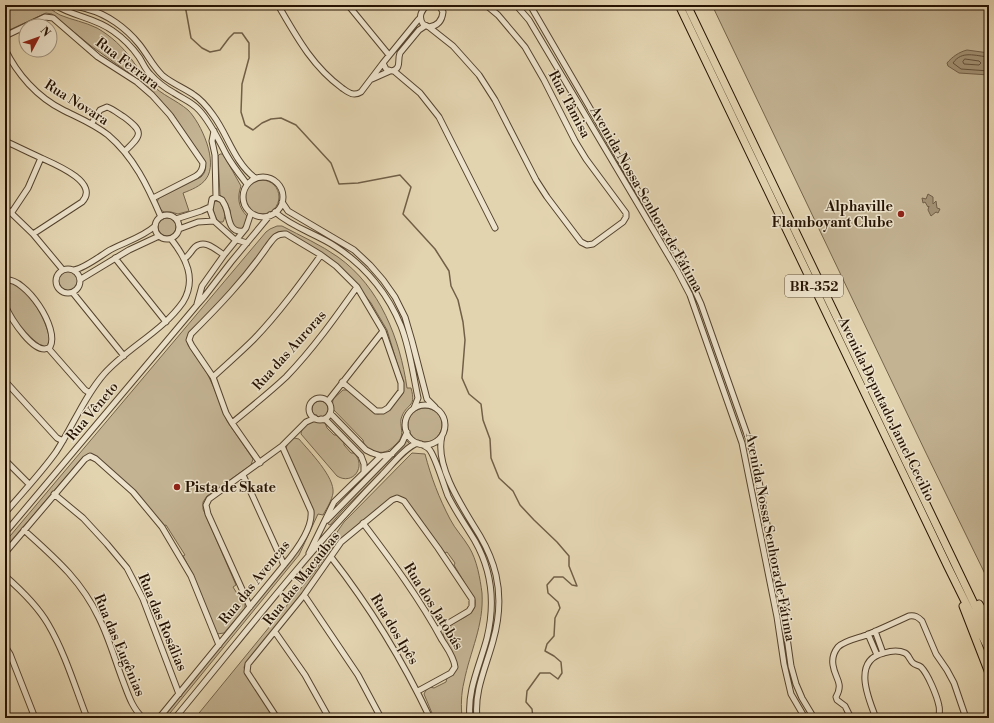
<svg xmlns="http://www.w3.org/2000/svg" width="994" height="723" font-family="'Libre Bodoni',serif">
<rect width="100%" height="100%" fill="#e3d4b0"/>
<filter id="stains"><feTurbulence type="fractalNoise" baseFrequency=".005" numOctaves="4"/><feColorMatrix values="0 0 0 0 .2 0 0 0 0 .09 0 0 0 0 .02 0 0 0 .5 -.17"/></filter>
<radialGradient id="worn" r=".72"><stop offset=".6" stop-color="#630" stop-opacity="0"/><stop offset="1" stop-color="#630" stop-opacity=".3"/></radialGradient>
<path fill="#c3b393" stroke="#74634b" d="M5 5C13 5 39 3 44 5 49 7 54 12 60 15 72 20 85 22 97 28 111 36 123 47 132 60 138 68 143 77 151 84 162 95 176 100 188 110 201 123 219 162 206 179 201 186 191 190 183 193L189 211 178 214 171 212H164L161 210 157 202 159 198 201 177C206 172 207 166 204 160L172 113 153 92 139 80 91 46 52 14 46 13 5 32Z
M712 5H989V579L988 580 926 453Z
M220 154H223L241 186C237 197 238 207 247 216L245 226 243 229 237 230 231 221 230 210 227 203 220 195 218 156Z
M245 197a17 17 0 1 1 34 0a17 17 0 1 1-34 0Z
M215 201H219C223 207 227 215 223 222H219C214 216 211 208 215 201Z
M158 227a9 9 0 1 1 18 0a9 9 0 1 1-18 0Z
M277 226H282C301 236 321 245 338 257 380 287 400 339 407 388H411C417 409 406 402 401 419 400 425 403 431 401 437 400 440 398 442 395 445 388 452 383 454 373 451 367 449 364 446 363 440L332 408 333 399 343 390H348L374 413 378 414 387 412 400 397 402 394 403 383 387 330 371 303 351 277 284 232H278L273 235 251 266 229 292 190 331 187 338 188 345 207 373 214 388 227 421 253 459 251 465 207 496 203 502V509L236 585 233 587 238 595 240 594 245 604V608L224 633 217 634 190 569 183 556 185 555 166 525 163 526 135 492 88 455 82 458 5 548V542L266 232 270 229Z
M58 281a10 10 0 1 1 20 0a10 10 0 1 1-20 0Z
M5 282C26 280 51 326 50 345L43 347C27 336 9 317 5 298 4 293 5 287 5 282Z
M312 409a8 8 0 1 1 16 0a8 8 0 1 1-16 0Z
M408 425a17 17 0 1 1 34 0a17 17 0 1 1-34 0Z
M314 421 325 423 327 428 334 435H337L344 443V445L351 453H354C367 466 353 486 337 476L301 434C301 428 308 423 314 421Z
M294 438 299 439C309 451 335 477 333 493 332 500 327 508 323 515L318 514 299 555 166 718H162L296 552 312 521 286 449 287 445Z
M406 440 410 444 342 511 330 525 328 524 327 522Z
M412 453 425 454C431 477 439 498 450 519 455 529 463 537 469 547 477 560 480 578 482 593 484 626 470 651 464 682 461 694 461 706 462 718H434L424 694 426 690 430 687 434 688 446 682 447 678 455 672C460 657 444 646 443 633 450 619 478 619 475 600L454 565 455 563 447 552 445 553 407 501C402 496 399 496 392 497L350 531 341 540 314 579 246 663 244 667 245 672 272 714 273 718H195L315 571 324 558 333 538 344 522Z"/>
<path fill="#a39275" stroke="#715f47" d="M967 50 989 53V75L959 73 948 66 947 63C952 57 959 52 967 50Z
M928 194 933 197V204L936 201 937 208 940 209 938 213 936 212 931 216 928 210 929 206 928 207 925 202 923 203 922 198 926 199Z"/>
<g fill="none" stroke-linecap="round" stroke-linejoin="round">
<path stroke="#64523c" stroke-width="1" d="M989 57C975 56 962 50 953 63L961 69 989 71
M965 59 979 61 981 63 979 65 964 64 963 62Z"/>
<path stroke="#715f47" stroke-width="1.5" d="M185 5 191 38 202 48 210 52 220 50 229 38 234 33H242L249 43V58L242 84 241 112 245 125 253 130 262 123 271 119 281 118 296 125 331 163 339 184 358 183 400 175 411 187 403 214 435 249 449 271 451 286 458 300 463 322 465 340 462 378 469 394 481 404 483 420 490 439 491 458 499 478 513 491 520 505 534 520 557 542 569 556V566L577 586 572 585 563 577H554L547 585 548 593 558 602 560 608 555 618 554 636 547 644 545 651 554 656 561 662 562 673 558 679 550 673H540L527 691 526 702 532 709 533 718"/>
<g stroke="#55432e" stroke-width="7">
<path id="minor" d="M55 5C74 17 94 17 113 31 123 38 132 47 139 57 143 63 145 69 150 74 157 82 165 88 174 93 183 99 192 102 199 110 211 123 218 139 226 154 232 165 240 175 247 184
M72 5C77 7 82 7 87 9 107 14 126 28 139 44 148 55 153 67 163 76 173 84 184 88 194 95 202 100 208 108 213 115 228 135 234 162 255 178
M278 5C296 36 312 66 342 88 348 92 353 97 361 92L383 63
M348 5 389 55
M428 5C421 10 418 17 423 24L429 27C437 26 442 21 443 12L439 5
M516 5 529 20 677 270 690 295 742 443 777 617 784 664 791 694 805 718
M530 5 648 208 680 258 701 304 750 443 758 476 784 616 791 666 796 684 802 698 814 718
M420 18 418 20 383 63 386 69 392 71C402 68 397 61 400 53L419 30 425 26
M26 26 45 17 53 18 98 57 137 82 152 95 170 115 203 163C203 169 201 173 196 176L153 198
M429 27 453 46 479 75 495 100 536 180 547 197 581 242 587 245 593 244 623 222 626 217V213L586 159 575 141 544 80 525 47 498 15 486 5
M5 36 26 26
M5 49C17 74 37 97 63 110 79 118 94 124 108 135 134 157 148 187 161 217
M394 71 420 93 439 117 495 228
M372 79 390 71
M92 123 100 110 107 107C113 109 119 114 124 117 144 132 142 135 125 151
M214 131 212 141 215 155 216 197
M5 141C16 146 28 152 39 157 52 163 101 182 82 202L33 234
M243 197a20 20 0 1 1 40 0a20 20 0 1 1-40 0Z
M282 202 288 211 354 250 370 265 383 280 395 297 405 317 412 341 427 399 435 407
M5 207 33 234 63 270
M12 212 28 188 41 158
M275 212C293 228 317 234 336 247 365 266 388 294 401 326 410 349 413 374 418 398L414 408
M155 227a12 12 0 1 1 24 0a12 12 0 1 1-24 0Z
M176 219 201 211 210 207
M179 229 198 222 214 221
M243 231C230 233 229 220 227 211 226 207 224 203 222 200L216 197 212 199 210 210 214 221 234 239 247 243
M115 258 166 322
M184 259C189 256 191 251 195 247 205 239 215 249 224 255
M56 281a12 12 0 1 1 24 0a12 12 0 1 1-24 0Z
M74 270C85 268 100 256 110 250 125 242 143 237 155 226
M81 279 129 250 159 236
M5 280C26 277 60 329 50 347 35 358 10 317 5 305
M73 293 124 356
M197 304 202 286 224 255 246 228 251 213
M49 349 85 390 90 393
M213 377C227 364 241 352 254 339 279 313 300 284 321 255
M5 381 57 438 63 441
M309 409a11 11 0 1 1 22 0a11 11 0 1 1-22 0Z
M328 401 383 331
M405 425a20 20 0 1 1 40 0a20 20 0 1 1-40 0Z
M330 413 366 450 372 453 381 456
M321 419 326 420 361 456 364 464V472
M232 423C250 408 269 393 286 377 313 349 335 318 357 287
M442 436C434 467 465 511 480 536 487 548 493 562 496 575 501 597 499 620 493 641 486 667 474 691 477 718
M421 444C424 446 427 447 429 449 435 455 444 486 448 496 456 512 466 526 475 541 492 571 495 605 487 638 480 665 467 690 470 718
M5 460 29 484
M260 463 232 423 226 413 213 377 192 346 189 340 191 334C219 306 245 279 267 247 273 239 276 233 286 234L321 255 336 266 357 287 383 331 401 383V391L388 408 383 411H376L342 382
M243 475 284 565
M54 494 83 518 107 544 127 568 143 599 179 694
M5 513C22 493 41 473 56 452 73 426 84 397 104 374 128 347 162 332 183 302 197 279 186 258 171 239
M327 520 402 443 407 432
M363 523C391 560 420 599 442 640 447 648 454 657 455 667L451 673 418 691
M24 530C55 558 81 580 99 618 109 638 115 660 123 681 128 694 132 708 143 718
M5 533 197 305 204 297 231 262 270 215
M5 553 85 459 90 456 96 459 133 492 162 527 191 576 219 645
M309 553 334 502 381 456 392 454
M331 557C370 607 403 661 430 718
M5 576C21 590 37 605 48 624 65 653 75 687 87 718
M304 595 358 675 381 718
M250 607 208 514 206 505 209 499 282 446 306 422 315 418
M875 631 883 653
M275 632 305 675 329 718
M868 634 877 655
M5 646 10 654 35 718
M159 718 284 565C295 552 313 528 311 511L282 446
M175 718C243 636 308 551 382 475 391 466 406 446 418 443
M277 718 247 672 248 664 304 595 341 542 392 500 397 498 404 501 438 548 472 599V606L469 611 437 630
M851 718 845 706 837 700 836 697C844 683 835 679 833 665 832 659 834 652 838 647 845 640 860 638 869 634 883 628 896 622 909 616 915 615 918 617 922 621L936 654 947 670 954 683 966 718
M876 718C868 698 852 660 884 653 890 651 899 650 905 653 909 655 910 661 913 663 915 665 918 665 921 667 928 674 937 696 939 706 940 710 939 714 939 718"/>
</g>
<g stroke="#261303" stroke-width="9">
<path id="highway" d="M679 5 948 567 989 650
M687 5 989 635
M979 604 989 621
M963 606 989 673"/>
</g>
<use href="#minor" stroke="#ede3cc" stroke-width="5"/>
<use href="#highway" stroke="#e3d4b0" stroke-width="7"/>
</g>
<g fill="#8f2418" stroke="#ede3cc" stroke-width="1.5">
<circle cx="901" cy="214" r="4"/>
<circle cx="177" cy="487" r="4"/>
</g>
<g text-anchor="middle" stroke-width="3" stroke-linejoin="round" paint-order="stroke">
<rect fill="#ede3cc" stroke="#62513f" stroke-width="1" x="785" y="275" width="58" height="22" rx="3"/>
<g font-size="13" font-weight="bold" fill="#261303">
<text x="814" y="291">BR-352</text>
</g>
<g font-size="14" fill="#261303" stroke="#ede3cc">
<text transform="translate(128 63) rotate(37)" y="5">Rua Ferrara</text>
<text transform="translate(77 102) rotate(32)" y="5">Rua Novara</text>
<text transform="translate(570 104) rotate(62)" y="5">Rua Tâmisa</text>
<text transform="translate(647 199) rotate(60)" y="5">Avenida Nossa Senhora de Fátima</text>
<text transform="translate(289 350) rotate(-48)" y="5">Rua das Auroras</text>
<text transform="translate(887 409) rotate(64)" y="5">Avenida Deputado Jamel Cecilio</text>
<text transform="translate(92 411) rotate(-50)" y="5">Rua Vêneto</text>
<text transform="translate(771 537) rotate(79)" y="5">Avenida Nossa Senhora de Fátima</text>
<text transform="translate(301 578) rotate(-52)" y="5">Rua das Macaúbas</text>
<text transform="translate(254 582) rotate(-51)" y="5">Rua das Avencas</text>
<text transform="translate(434 606) rotate(58)" y="5">Rua dos Jatobás</text>
<text transform="translate(163 622) rotate(67)" y="5">Rua das Rosálias</text>
<text transform="translate(395 629) rotate(59)" y="5">Rua dos Ipês</text>
<text transform="translate(120 645) rotate(67)" y="5">Rua das Eugênias</text>
</g>
<g font-size="14" font-weight="bold" fill="#261303" stroke="#ede3cc" text-anchor="end">
<text x="893" y="211">Alphaville<tspan x="893" dy="16">Flamboyant Clube</tspan></text>
<text x="185" y="492" text-anchor="start">Pista de Skate</text>
</g>
</g>
<rect width="994" height="723" fill="none" stroke="#e3d4b0" stroke-width="20"/>
<rect x="6" y="6" width="982" height="711" fill="none" stroke="#261303" stroke-width="2"/>
<rect x="10" y="10" width="974" height="703" fill="none" stroke="#261303"/>
<g transform="translate(38 38) rotate(49)"><circle r="19" fill="#ede3cc" stroke="#9d907c"/>
<path d="M0-3L7 15L0 10L-7 15Z" fill="#8f2418"/>
<text y="-6" font-size="11" font-weight="bold" text-anchor="middle" fill="#261303">N</text>
</g>
<rect width="100%" height="100%" filter="url(#stains)"/>
<rect width="100%" height="100%" fill="url(#worn)"/>
</svg>
